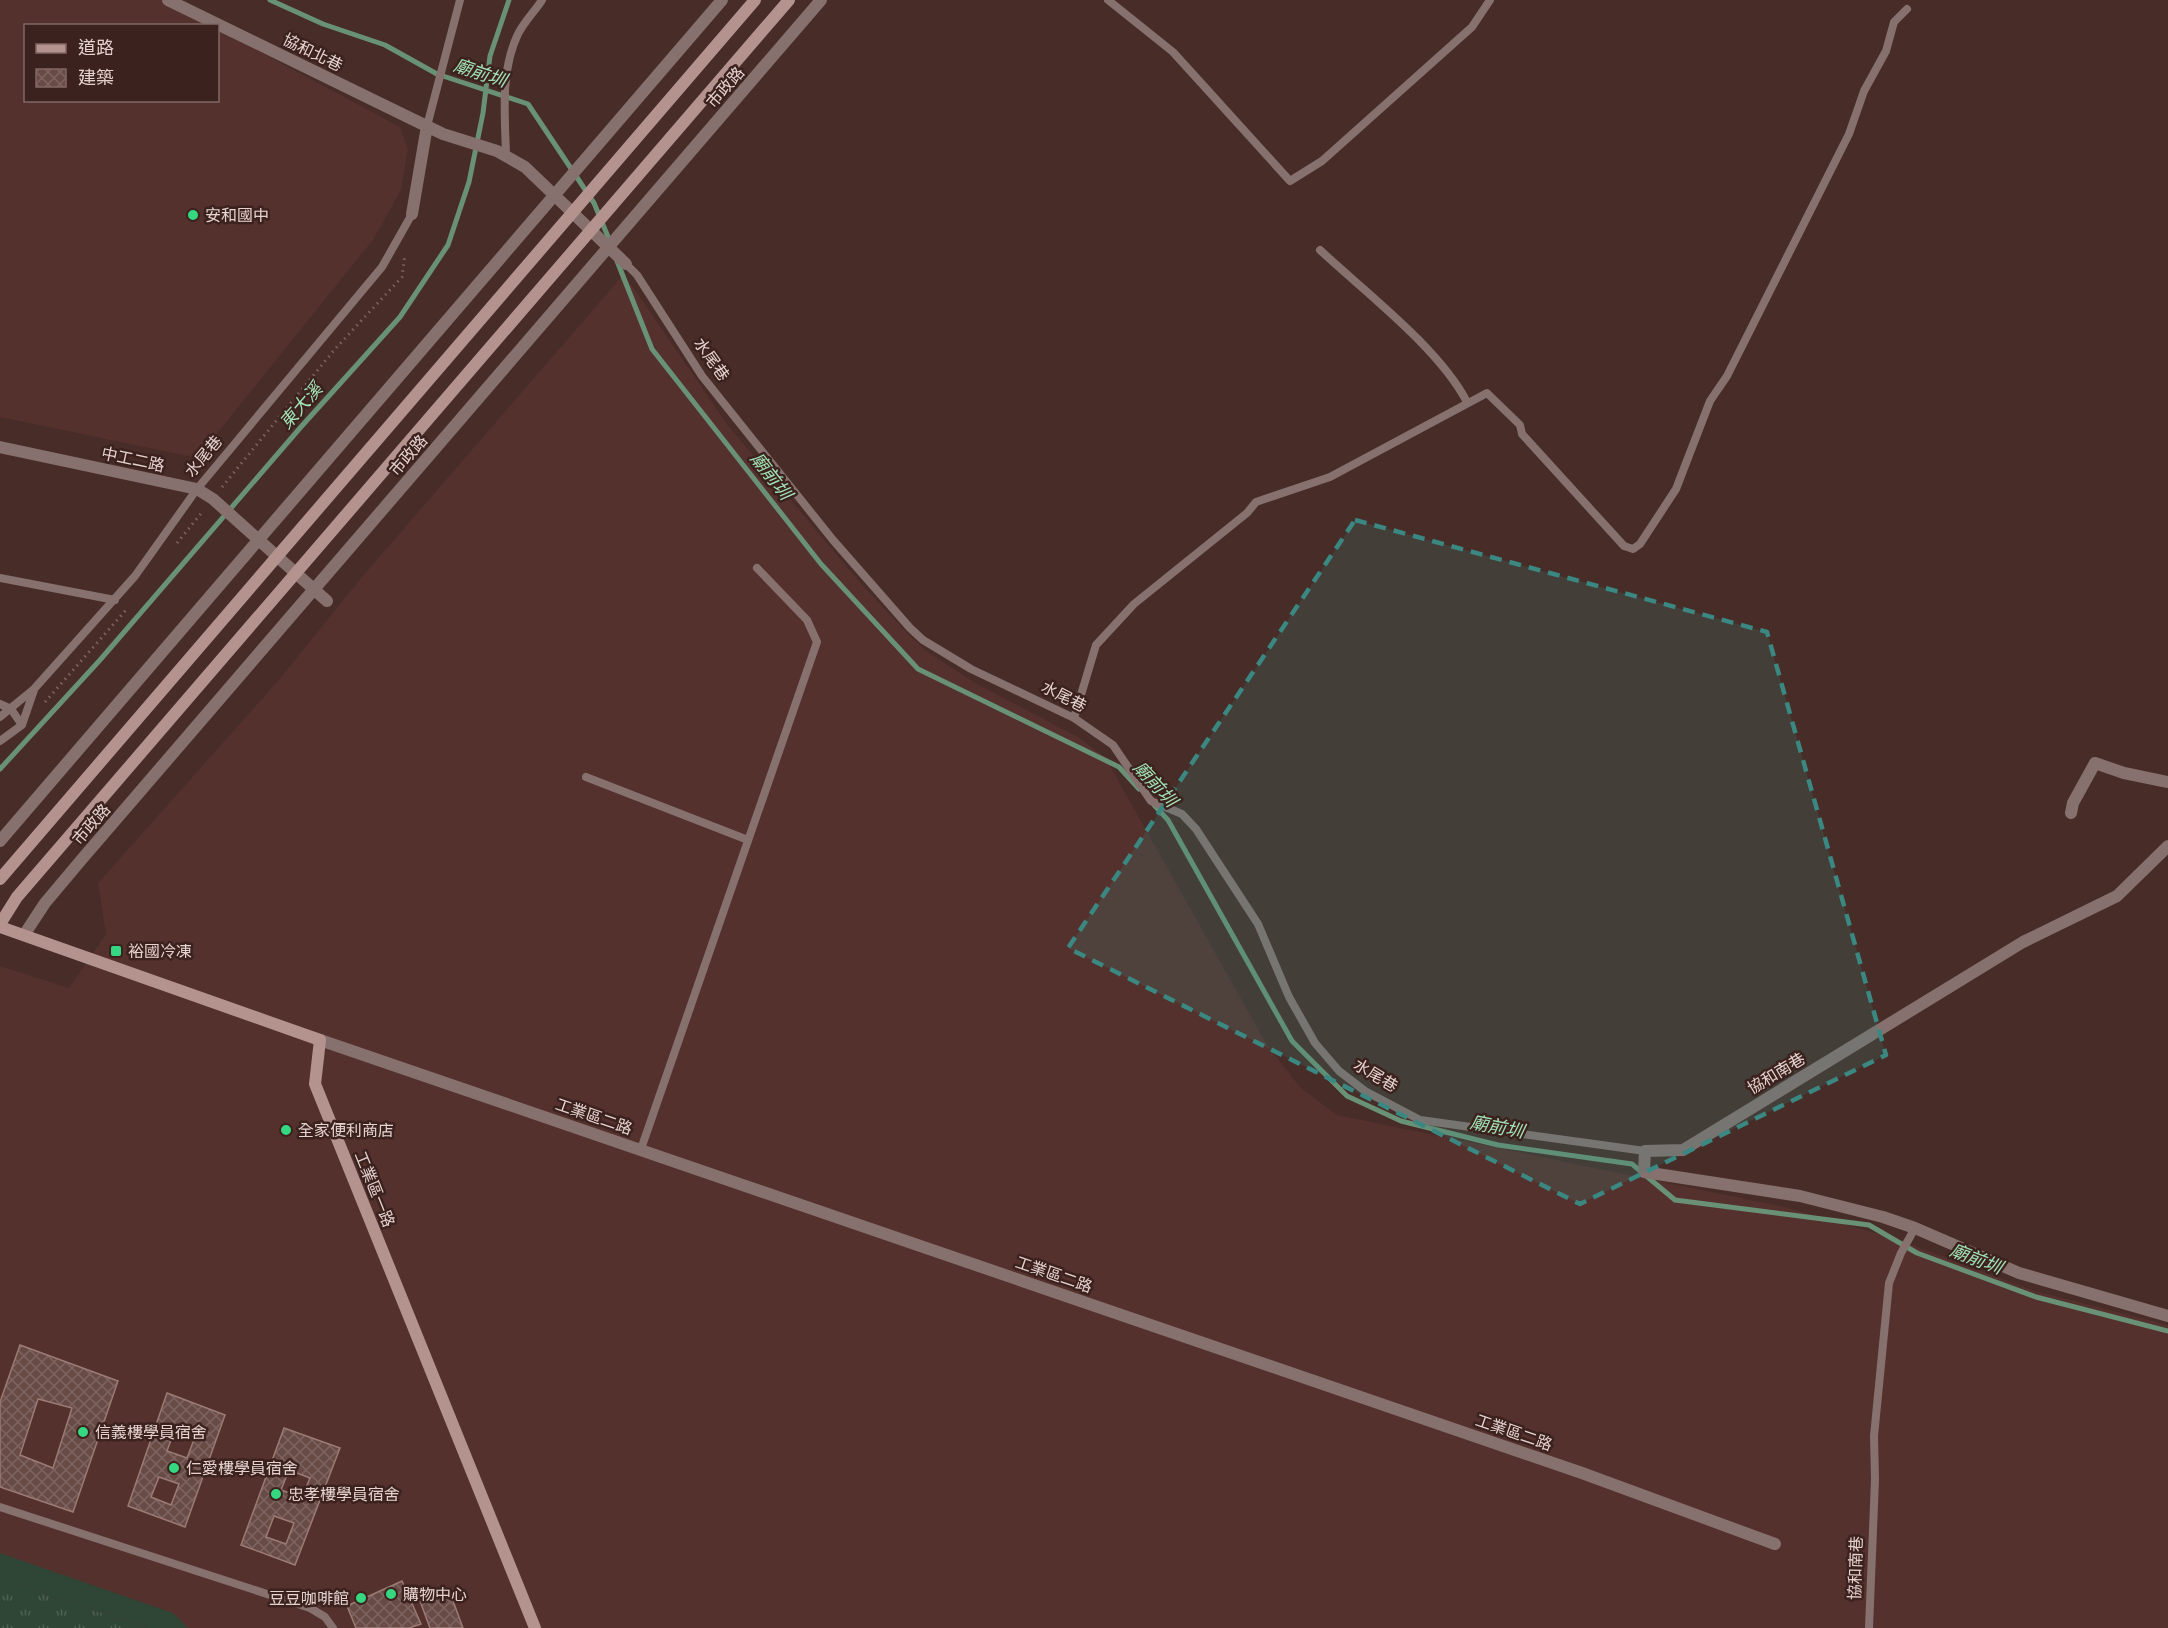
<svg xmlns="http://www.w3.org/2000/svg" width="2168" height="1628" font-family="'Nunito Sans','Noto Sans TC',sans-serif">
<defs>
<pattern id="grass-tufts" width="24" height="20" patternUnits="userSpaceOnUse" patternTransform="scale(1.5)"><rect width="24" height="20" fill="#2f4636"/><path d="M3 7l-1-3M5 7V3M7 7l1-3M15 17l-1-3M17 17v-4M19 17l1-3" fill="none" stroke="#4d6052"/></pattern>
<pattern id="building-cross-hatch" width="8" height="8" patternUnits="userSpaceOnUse" patternTransform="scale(1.5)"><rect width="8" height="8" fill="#694b46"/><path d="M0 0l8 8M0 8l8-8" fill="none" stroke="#7e6460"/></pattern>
</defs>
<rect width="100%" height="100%" fill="#472c27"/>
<path fill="#54312c" d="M0 0H163L212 25 26 26V100H218V29L400 127 408 149 401 190 373 240 197 458 0 417Z
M624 274 727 424 863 586 909 635 929 653 977 684 1078 737 1105 757 1267 1045 1300 1087 1337 1115 1785 1207 1899 1240 2032 1290 2168 1325V1628H0V966L69 988 106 934 98 883 277 682 361 578Z"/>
<path fill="url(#grass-tufts)" d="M0 1580 147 1628H0Z"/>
<path fill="#2f4636" d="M0 1553 173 1613 188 1628H147L0 1580Z"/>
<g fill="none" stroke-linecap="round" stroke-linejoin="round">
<path stroke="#699176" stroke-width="5" d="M270 0 323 24 385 45 437 74 528 104 594 203 611 244
M617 261 652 349 821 564 918 669 1119 767 1139 789
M0 769 100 660 300 428 400 317 448 245 469 182 483 113 490 56 509 0
M1154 805 1168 820 1292 1041 1347 1096 1401 1121 1498 1145 1632 1164 1675 1200 1869 1225 1917 1253 2036 1297 2168 1331"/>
</g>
<path fill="url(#building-cross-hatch)" stroke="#9c7b75" stroke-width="1.5" fill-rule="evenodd" d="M20 1345 118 1381 73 1512 0 1487V1402ZM38 1399 72 1408 53 1468 20 1455Z
M167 1393 225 1415 185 1527 128 1506ZM175 1429 195 1437 187 1458 167 1451ZM159 1477 179 1484 171 1505 151 1497Z
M284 1428 340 1448 295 1565 241 1545ZM289 1470 310 1478 302 1497 281 1490ZM274 1516 294 1523 286 1544 266 1537Z
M402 1581 421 1624 409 1628H356L347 1606Z
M449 1590 463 1628H430L420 1601Z"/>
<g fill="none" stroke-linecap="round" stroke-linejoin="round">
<path stroke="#7c6460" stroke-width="3" stroke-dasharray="1.5 4.5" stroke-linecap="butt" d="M222 487 335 349 402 277 405 254
M177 543 203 511
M45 702 126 610"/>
<path stroke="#86716e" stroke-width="8" d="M1108 0 1173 52 1290 181 1322 161 1472 27 1490 0
M427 126 460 0
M506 155C505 116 500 71 518 34 524 22 535 11 542 0
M1320 250C1365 292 1439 348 1467 402
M626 264 637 275 702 376 833 540 910 628 923 640 971 669 1074 718 1113 745 1151 801 1182 814 1196 829 1258 924 1289 997 1315 1043 1339 1071 1365 1091 1420 1120 1645 1151
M0 578 115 600
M0 704 11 709 22 725
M0 717 34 689 135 576 197 489 382 267 412 214
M1074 718 1096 645 1134 604 1247 513 1256 502 1330 477 1487 393 1520 425 1522 434 1624 546 1633 549 1640 544 1676 489 1710 401 1727 376 1849 134 1864 91 1886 51 1894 22 1907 9
M0 741 22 725 34 690
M586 777 748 840
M641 1149 817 642 807 620 757 568
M0 1507 310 1608 325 1617 333 1628
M1869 1628 1875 1480 1874 1436 1889 1283 1901 1253 1915 1228"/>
<path stroke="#86716e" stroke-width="12" d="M168 0 410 118 443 134 497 151 525 167 626 264
M412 214 427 126
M0 447 197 489 213 499 327 601
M2071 813 2073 803 2095 763 2124 773 2168 782
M0 841 722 0
M2168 846 2117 896 2023 942 1683 1150 1645 1151 1644 1172 1800 1196 1883 1217 1915 1228 2019 1273 2168 1316
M24 935 45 903 82 859 821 0
M320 1040 1582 1473 1775 1544"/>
<path stroke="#b4938e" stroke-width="12" d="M0 879 755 0
M0 924 17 897 789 0
M0 927 320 1040 315 1084 535 1628"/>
</g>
<path fill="#3a8881" fill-opacity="0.2" stroke="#3a8881" stroke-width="4.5" stroke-dasharray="12 8" stroke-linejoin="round" d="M1355 520 1767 632 1886 1055 1580 1204 1068 948Z"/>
<g fill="#35d881" stroke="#3c221e" stroke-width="2">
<circle cx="193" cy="215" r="6"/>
<rect x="110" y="945" width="12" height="12" rx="3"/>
<circle cx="286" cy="1130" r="6"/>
<circle cx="83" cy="1432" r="6"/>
<circle cx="174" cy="1468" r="6"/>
<circle cx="276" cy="1494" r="6"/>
<circle cx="391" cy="1594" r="6"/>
<circle cx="361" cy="1598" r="6"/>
</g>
<g text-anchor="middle" stroke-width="5" stroke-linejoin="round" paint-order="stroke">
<g font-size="16" fill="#e5d2cf" stroke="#3c221e">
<text transform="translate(313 52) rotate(26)" y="6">協和北巷</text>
<text transform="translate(725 87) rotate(-49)" y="6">市政路</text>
<text transform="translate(712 359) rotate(55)" y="6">水尾巷</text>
<text transform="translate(408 455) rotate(-49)" y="6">市政路</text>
<text transform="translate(203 456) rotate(-50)" y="6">水尾巷</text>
<text transform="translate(133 459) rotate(12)" y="6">中工二路</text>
<text transform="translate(1064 696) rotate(27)" y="6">水尾巷</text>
<text transform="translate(91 824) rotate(-49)" y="6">市政路</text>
<text transform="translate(1776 1073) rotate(-31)" y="6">協和南巷</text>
<text transform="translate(1376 1075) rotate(31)" y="6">水尾巷</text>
<text transform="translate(594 1116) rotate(19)" y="6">工業區二路</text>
<text transform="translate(375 1189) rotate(68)" y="6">工業區一路</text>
<text transform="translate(1054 1274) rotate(19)" y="6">工業區二路</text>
<text transform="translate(1514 1432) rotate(19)" y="6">工業區二路</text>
<text transform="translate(1855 1568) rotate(-88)" y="6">協和南巷</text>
</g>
<g font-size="16" fill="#e5d2cf" stroke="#3c221e" text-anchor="start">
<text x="205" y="221">安和國中</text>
<text x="128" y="957">裕國冷凍</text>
<text x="298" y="1136">全家便利商店</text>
<text x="95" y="1438">信義樓學員宿舍</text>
<text x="186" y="1474">仁愛樓學員宿舍</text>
<text x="288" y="1500">忠孝樓學員宿舍</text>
<text x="403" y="1600">購物中心</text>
<text x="349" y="1604" text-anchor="end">豆豆咖啡館</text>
</g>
<g font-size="18" font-style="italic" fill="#a1e2b6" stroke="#3c221e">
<text transform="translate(480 73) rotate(18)" y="6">廟前圳</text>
<text transform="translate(301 406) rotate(-49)" y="6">東大溪</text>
<text transform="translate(771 476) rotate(52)" y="6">廟前圳</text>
<text transform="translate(1155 784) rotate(47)" y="6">廟前圳</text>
<text transform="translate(1497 1127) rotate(11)" y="6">廟前圳</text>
<text transform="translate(1976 1259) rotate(21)" y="6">廟前圳</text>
</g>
</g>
<rect x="24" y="24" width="195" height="78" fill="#3c221e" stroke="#806865" stroke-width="1.5"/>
<rect x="36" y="44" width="30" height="9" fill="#b4938e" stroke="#806865" stroke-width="1.5"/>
<text x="78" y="54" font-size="18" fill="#e5d2cf">道路</text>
<rect x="36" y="69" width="30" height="18" fill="url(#building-cross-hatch)" stroke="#806865" stroke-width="1.5"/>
<text x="78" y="84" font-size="18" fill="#e5d2cf">建築</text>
</svg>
